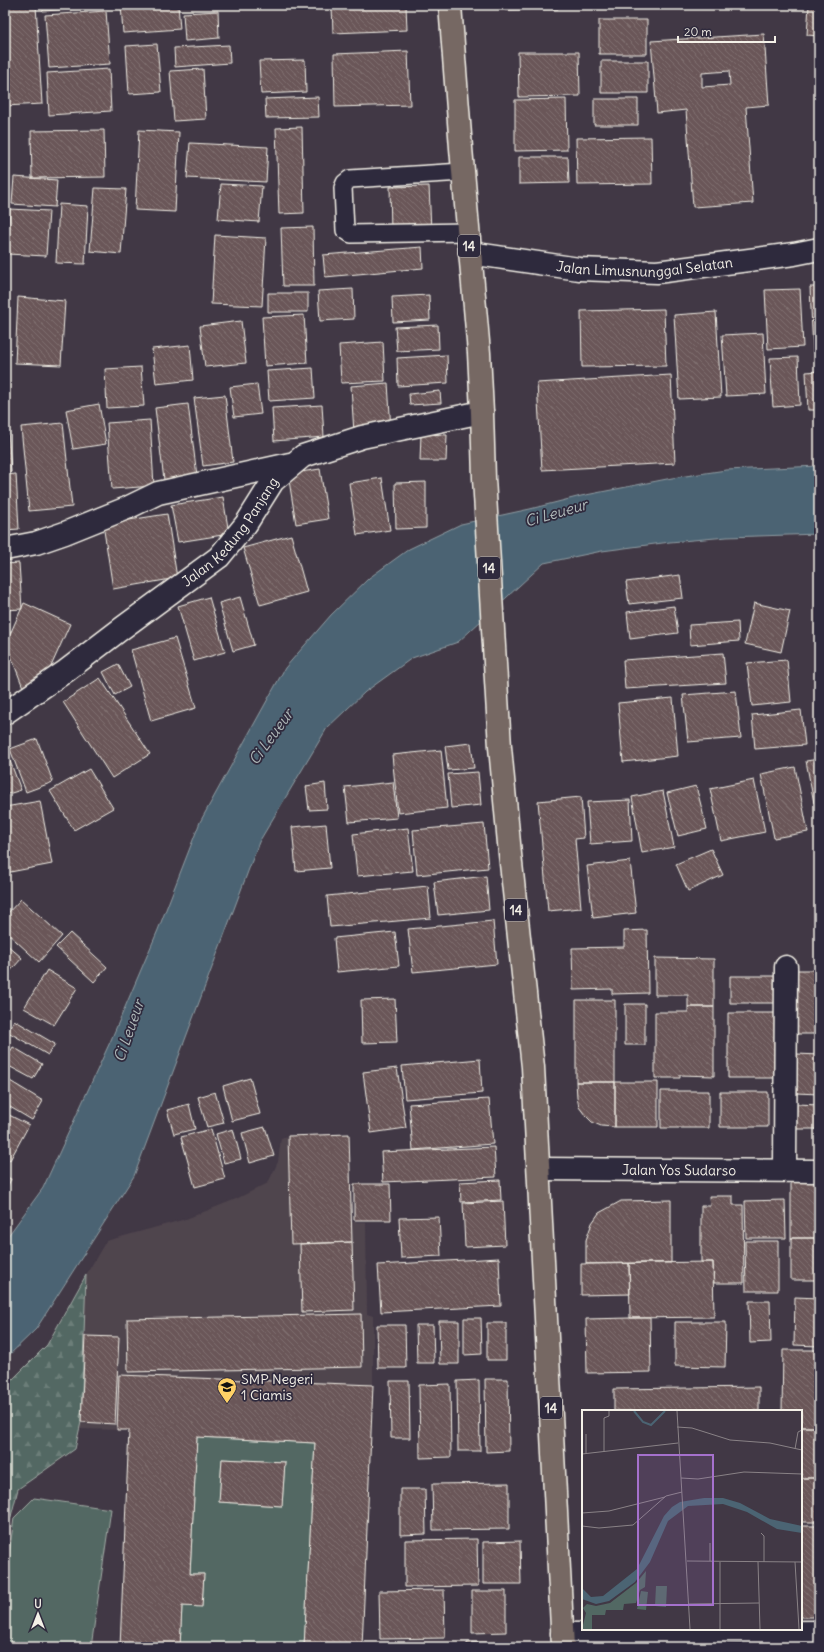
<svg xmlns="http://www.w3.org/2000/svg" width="824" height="1652" font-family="Delius,sans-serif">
<defs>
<pattern id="forest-firs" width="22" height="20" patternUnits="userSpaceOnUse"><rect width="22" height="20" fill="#526863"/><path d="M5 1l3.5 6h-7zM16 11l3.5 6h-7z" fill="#6c7e79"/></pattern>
<pattern id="building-back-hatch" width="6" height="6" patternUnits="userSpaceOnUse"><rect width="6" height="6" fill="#6a5758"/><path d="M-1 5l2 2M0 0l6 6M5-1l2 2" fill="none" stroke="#807070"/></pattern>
</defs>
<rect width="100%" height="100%" fill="#413845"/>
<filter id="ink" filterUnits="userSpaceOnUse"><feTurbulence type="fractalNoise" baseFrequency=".025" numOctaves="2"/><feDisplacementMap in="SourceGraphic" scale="8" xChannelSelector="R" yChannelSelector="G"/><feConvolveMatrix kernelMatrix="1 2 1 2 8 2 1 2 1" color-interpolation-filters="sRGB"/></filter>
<g filter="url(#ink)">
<path fill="#50454e" d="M349 1134 352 1222H366L367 1314 373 1316V1385L362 1647H120L129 1430 80 1429 86 1275 106 1241 186 1219 236 1199 268 1183 278 1162 281 1138 288 1136Z"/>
<path fill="#526863" stroke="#a3aca6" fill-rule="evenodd" d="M197 1437 315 1443 304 1647H180L182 1606H202L204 1574H190ZM222 1459 285 1462 282 1506 219 1502Z
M34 1498 111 1509 91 1647H5V1583L14 1518Z"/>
<path fill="url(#forest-firs)" stroke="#a3aca6" d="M86 1275 81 1422 75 1449 18 1489 5 1540V1387L47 1345Z"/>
<path fill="#4b6473" stroke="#8f9ca2" d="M819 466V534L727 537 670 542 602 551 544 563 458 642 412 658 365 692 327 728 259 842 134 1176 36 1329 5 1359V1240L43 1188 111 1040 158 930 200 822 285 668 331 615 369 578 409 549 461 524 530 509 581 496 672 478 726 470Z"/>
<path fill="url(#building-back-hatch)" stroke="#f4f1e8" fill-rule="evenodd" d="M5 5H36L42 104 5 106Z
M43 5H102V7L43 11Z
M121 5H178L180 29 123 33Z
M218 5H256L218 7Z
M332 5H406L407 30 333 33Z
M505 5H558V9L505 10Z
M809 5H819V36L807 35Z
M106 11 110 64 49 68 45 15Z
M218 11 219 38 185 41 183 13Z
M599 20H647V54H599Z
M764 34 769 105 746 107 753 203 693 207 686 110 657 113 651 41ZM729 71 730 85 702 87V73Z
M157 44 161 92 129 94 126 46Z
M229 45 230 63 175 67 174 48Z
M408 51 410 105 335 107 334 54Z
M518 52H579L580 96 519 97Z
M305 60 306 92 261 94 259 61Z
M601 61H648V93H601Z
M109 69 111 111 49 115 47 73Z
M203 69 206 119 174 121 170 71Z
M318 97 319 117 266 118 265 99Z
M566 99 567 150 515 151V100Z
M594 99H638V125H594Z
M302 127 304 213 279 214 276 128Z
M104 130 105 177 32 178 31 131Z
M139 130 179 132 175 212 135 210Z
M651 137 652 184 577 185 576 138Z
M190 143 268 147 266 182 187 178Z
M519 157H568L569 183 519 184Z
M14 177 57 180 55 207 12 204Z
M221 184 262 186 259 222 218 219Z
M429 186 431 230 391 231 390 187Z
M95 188 126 189 121 254 90 251Z
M59 204 88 206 85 264 56 263Z
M10 209 49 211 46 256 7 254Z
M313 227 314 286H283L281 228Z
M215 235 266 238 262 306 211 304Z
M422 247 423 268 325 277 323 255Z
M810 287H819V352H813Z
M353 289 354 319 320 321 318 291Z
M800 289 803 347 768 349 765 290Z
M268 293H308V312H268Z
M429 295 430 320 393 322 392 297Z
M18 297 65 301 61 365 15 363Z
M664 309 666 366 582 367 581 311Z
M716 312 721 397 679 399 674 315Z
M304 315 307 363 265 366 262 317Z
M241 321 246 363 205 367 200 326Z
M438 325 439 349 397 351 395 327Z
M763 333 766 394 726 396 722 335Z
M383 342 385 381 341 383 339 345Z
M190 345 193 380 156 384 152 349Z
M447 355 448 383 398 386 397 358Z
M798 357 800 405 773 407 770 358Z
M141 367 144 406 107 408 105 369Z
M313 368 315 398 269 401 267 371Z
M819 371V410H808L806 372Z
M671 375 675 463 542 470 537 383Z
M388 383 391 430 354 433 351 386Z
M257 384 261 414 234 417 230 387Z
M440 391 441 403 410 405 409 394Z
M225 395 233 462 203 466 194 398Z
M99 404 106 444 73 449 66 410Z
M188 404 197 476 164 480 155 408Z
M322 405 324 437 274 441 272 408Z
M150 420 154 486 112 489 107 423Z
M63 423 72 507 29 511 21 427Z
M5 429H8L11 472 5 473Z
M421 434 447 435 446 461H420Z
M320 469 328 519 296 524 288 474Z
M16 474 19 529 5 530V475Z
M382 478 390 530 357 535 349 483Z
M426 482V528L396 529 395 483Z
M223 497 229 534 178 542 171 505Z
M167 514 177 578 113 589 103 524Z
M291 535 307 592 260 605 243 548Z
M19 563 22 609 5 610V564Z
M680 575 683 598 629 604 626 582Z
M209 597 225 652 194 661 178 606Z
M240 597 254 645 233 651 219 603Z
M24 603 70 624 48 673 24 690 6 643Z
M754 603 790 611 781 652 745 644Z
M674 606 678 633 630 639 627 612Z
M738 622 739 641 690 645 689 625Z
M175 638 196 708 151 721 131 650Z
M723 653 726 683 625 689 623 660Z
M787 660 791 702 752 706 747 663Z
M118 664 130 687 115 695 103 672Z
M100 678 150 754 112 778 63 702Z
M736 691 741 738 688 742 683 695Z
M673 698 678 756 623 762 618 703Z
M801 710 805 745 755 749 752 715Z
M37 739 53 782 26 792 10 749Z
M471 743 474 768 448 770 445 746Z
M441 750 447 808 398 813 392 755Z
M5 753H7L21 790 5 795Z
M819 759V802L814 803 806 761Z
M795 767 808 832 774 838 761 774Z
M89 769 113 808 74 830 50 791Z
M478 772 481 805 451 808 448 774Z
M754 780 765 832 721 841 710 789Z
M393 782 397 818 349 822 345 787Z
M325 783 327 809 309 810 306 786Z
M696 786 707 829 678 836 667 793Z
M663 791 674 847 642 853 632 797Z
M581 797 584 838 575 839 581 908 548 911 538 801Z
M630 800 632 841 590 844 587 802Z
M40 801 52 864 5 873V807Z
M326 824 330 868 296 871 292 827Z
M484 824 488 868 417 875 413 830Z
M408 828 413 871 357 876 353 834Z
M711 849 723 875 688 891 676 864Z
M630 861 636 913 593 918 587 866Z
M486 876 489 910 438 915 434 882Z
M428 886 431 918 330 927 327 896Z
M21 899 62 936 39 962 5 931V916Z
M493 921 497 964 413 972 408 929Z
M647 930 648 993 612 994V989L573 990 572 948 624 947V931Z
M395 932 399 966 337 972 334 938Z
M70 933 107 967 94 982 56 947Z
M5 943 22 958 5 977Z
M655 958 714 959V1007H688V995H655Z
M47 970 77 988 54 1025 24 1008Z
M790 970H819V1034H791Z
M730 976H779V1003H730Z
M395 999 397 1042 362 1043 361 1000Z
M576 1000H615V1082H576Z
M625 1004H645V1045H625Z
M688 1007H714V1076L680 1075V1078H655V1012H688Z
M728 1013H778V1078H728Z
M14 1020 55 1044 48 1055 8 1032Z
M13 1047 42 1064 33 1079 5 1064V1060Z
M797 1054 819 1055V1094L796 1093Z
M480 1059 482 1093 405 1099 402 1066Z
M397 1068 406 1128 371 1133 363 1072Z
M5 1078 43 1101 32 1120 5 1104Z
M250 1078 260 1114 232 1121 223 1086Z
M576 1082H615V1127L601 1126 592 1122 585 1115 579 1107 577 1097Z
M615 1082H658V1127H615Z
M661 1091H709V1128H661Z
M215 1092 224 1123 207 1127 198 1097Z
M720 1092H768V1127H720Z
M489 1099 493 1144 413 1150 409 1104Z
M189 1104 195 1129 174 1134 167 1110Z
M797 1104 819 1105V1129H796Z
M5 1113 29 1125 10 1160 5 1157Z
M265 1127 274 1156 250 1163 242 1133Z
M211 1129 225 1179 195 1187 181 1137Z
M233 1129 241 1159 224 1163 216 1134Z
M349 1134 352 1242 291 1244 288 1136Z
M494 1147 496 1177 383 1182 381 1152Z
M5 1176 11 1179 5 1192Z
M500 1180 501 1200 461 1202 460 1182Z
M791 1181 819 1182V1238H791Z
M354 1184H390L391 1220H354Z
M709 1196H733V1205H743L744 1283H714L713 1262H701V1206H710Z
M671 1200V1263L586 1264V1240L592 1223 599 1213 621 1201Z
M785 1200 786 1238H746L745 1201Z
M503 1201 505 1245 465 1247 463 1203Z
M439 1217 441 1256 401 1258 399 1218Z
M791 1238H819V1280H791Z
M745 1241H778V1291H746Z
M352 1242 354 1310 302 1312 300 1244Z
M499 1258 501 1306 381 1312 378 1265Z
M713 1262 714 1317 630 1318 629 1263Z
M629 1263 630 1294 581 1295V1264Z
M795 1297 819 1298V1346L794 1345Z
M749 1301H770L771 1342 750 1343Z
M361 1314 362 1367 128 1372 127 1319Z
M464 1318H481L482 1354 464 1355Z
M630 1318H650L651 1372 587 1373 586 1319Z
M439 1321H459V1364H440Z
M675 1322H726L725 1367 675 1366Z
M487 1323H506V1360H487Z
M377 1325H405L406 1368H378Z
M416 1325H433L434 1363H417Z
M85 1336 119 1337 115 1424 81 1422Z
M783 1350H819V1427H801V1411H782Z
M119 1375 373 1385 362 1647H304L315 1443 197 1437 190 1574H204L202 1607 182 1606 180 1647H120L129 1430H117Z
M485 1379H508L509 1451 486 1452Z
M479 1380 480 1451H458L457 1381Z
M390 1381H409L410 1438H391Z
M450 1384 451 1457 420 1458 419 1385Z
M759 1387V1411H614V1389Z
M801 1427H819V1478H801Z
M222 1459 285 1462 282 1506 219 1502Z
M801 1478H819V1522H801Z
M509 1483V1529L433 1530 432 1484Z
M400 1489H425L426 1534 400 1535Z
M801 1526H819V1617H801Z
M477 1539 478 1586 405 1587V1540Z
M520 1541 521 1584H483V1542Z
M444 1590 445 1638 380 1639 379 1591Z
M472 1591H506V1632L472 1633Z
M515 1642V1647H467V1643Z"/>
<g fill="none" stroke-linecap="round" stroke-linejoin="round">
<g stroke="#f4f1e8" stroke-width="20">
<path id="lane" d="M463 172 350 179 345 183 343 188 345 230 351 234 468 232"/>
</g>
<g stroke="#f4f1e8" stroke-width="25">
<g id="street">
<path id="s1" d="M470 253 579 269 657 272 794 254 819 249"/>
<path d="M5 549 36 543 65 533 127 508 158 493 290 464"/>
<path id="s2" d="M5 713 66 671 121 629 219 557 246 524 273 481 303 456 362 437 482 412"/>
<path d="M785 1170 786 967"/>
<path d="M562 1634 819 1632"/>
</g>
</g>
<g stroke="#f4f1e8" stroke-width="25">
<g id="secondary">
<path id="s3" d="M539 1169 819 1171"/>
</g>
</g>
<g stroke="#f4f1e8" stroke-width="25">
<path id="highway" d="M450 5 461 148 479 353 482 412 484 478 500 747 510 854 533 1067 563 1647"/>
</g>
<use href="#lane" stroke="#2f2a3d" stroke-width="17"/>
<use href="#street" stroke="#2f2a3d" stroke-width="22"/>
<use href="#secondary" stroke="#2f2a3d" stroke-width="22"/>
<use href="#highway" stroke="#766864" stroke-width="22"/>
</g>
</g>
<defs>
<g id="school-pin" transform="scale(1)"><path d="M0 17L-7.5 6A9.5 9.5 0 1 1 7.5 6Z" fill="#ffd166" stroke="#2f2a3d"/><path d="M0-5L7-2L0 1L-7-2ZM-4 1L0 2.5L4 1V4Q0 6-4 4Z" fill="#111"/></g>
</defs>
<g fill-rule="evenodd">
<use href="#school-pin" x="227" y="1387"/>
</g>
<g text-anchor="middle" stroke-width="3.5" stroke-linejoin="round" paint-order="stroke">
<g fill="#2f2a3d" stroke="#b9b5b5" stroke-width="1">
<rect x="458" y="235" width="22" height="22" rx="3"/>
<rect x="478" y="557" width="22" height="22" rx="3"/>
<rect x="505" y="899" width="22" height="22" rx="3"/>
<rect x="540" y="1397" width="22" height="22" rx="3"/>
</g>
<g font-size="13" font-weight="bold" fill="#f4f1e8">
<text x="469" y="251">14</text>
<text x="489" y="573">14</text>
<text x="516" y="915">14</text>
<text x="551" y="1413">14</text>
</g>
<g font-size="14" fill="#f4f1e8" stroke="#2f2a3d">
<text dy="5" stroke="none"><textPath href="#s1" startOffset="176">Jalan Limusnunggal Selatan</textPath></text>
<text dy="5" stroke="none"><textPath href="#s2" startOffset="291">Jalan Kedung Panjang</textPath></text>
<text dy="5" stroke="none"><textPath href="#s3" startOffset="140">Jalan Yos Sudarso</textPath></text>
</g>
<g font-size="14" fill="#f4f1e8" stroke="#2f2a3d" text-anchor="start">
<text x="241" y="1384">SMP Negeri<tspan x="241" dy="16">1 Ciamis</tspan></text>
</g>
<g font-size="15" font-style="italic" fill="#b0b9b9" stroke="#2f2a3d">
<text transform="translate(556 513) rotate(-16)" y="5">Ci Leueur</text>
<text transform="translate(271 737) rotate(-54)" y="5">Ci Leueur</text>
<text transform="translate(129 1031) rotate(-71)" y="5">Ci Leueur</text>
</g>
</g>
<g transform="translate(582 1410)">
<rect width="220" height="220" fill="#413845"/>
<path d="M74 176H85L84 197 73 196ZM59 181 66 182 64 200 55 199Z" fill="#526863"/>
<path d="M64 161 63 177 58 180 54 193 42 194 41 200H24L23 205H10V219H0L4 203 1 198 5 194 14 196 28 193 54 173Z" fill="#526863"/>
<path d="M122 88H141L158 93 188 109 220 116V123L195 119 165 102 141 94 106 96 86 111 68 152 53 172 27 191 14 194 0 189V178L9 187 21 186 55 159 82 106 90 97 98 92Z" fill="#4b6473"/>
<path fill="none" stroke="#4b6473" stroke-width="2" d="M52 1 61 12 69 15 83 1"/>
<path fill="none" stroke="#898286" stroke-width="1" d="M95 1 108 219M95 17 110 18 148 30 188 33 220 40M213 39 216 22 220 20M22 42V8L27 6V1M0 44 96 33M4 44V24M99 68 116 69 162 62 220 64M0 103 27 101 83 87M0 116 17 118 51 115 84 86 100 82M179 123 182 126V152M105 151 220 152M128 151V133M176 152 178 219M213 152 217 219M107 194 177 193M138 219V152"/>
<path fill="#a571cd" fill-opacity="0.15" stroke="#a571cd" stroke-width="2" d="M56 45H131V195H56Z"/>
<rect width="220" height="220" fill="none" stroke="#f4f1e8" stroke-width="2"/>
</g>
<rect width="824" height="1652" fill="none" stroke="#2f2a3d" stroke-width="20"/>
<rect x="10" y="10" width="804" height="1632" fill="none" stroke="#f4f1e8" stroke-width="1.5" filter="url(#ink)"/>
<g transform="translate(38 1614)" stroke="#2f2a3d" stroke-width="3" paint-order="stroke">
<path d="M0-3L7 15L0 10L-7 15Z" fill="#f4f1e8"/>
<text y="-6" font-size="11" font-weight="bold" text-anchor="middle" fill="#f4f1e8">U</text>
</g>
<path d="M678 36v6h97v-6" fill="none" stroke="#f4f1e8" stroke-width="2"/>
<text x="684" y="36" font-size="12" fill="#f4f1e8" stroke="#2f2a3d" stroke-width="3" paint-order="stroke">20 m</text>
</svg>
